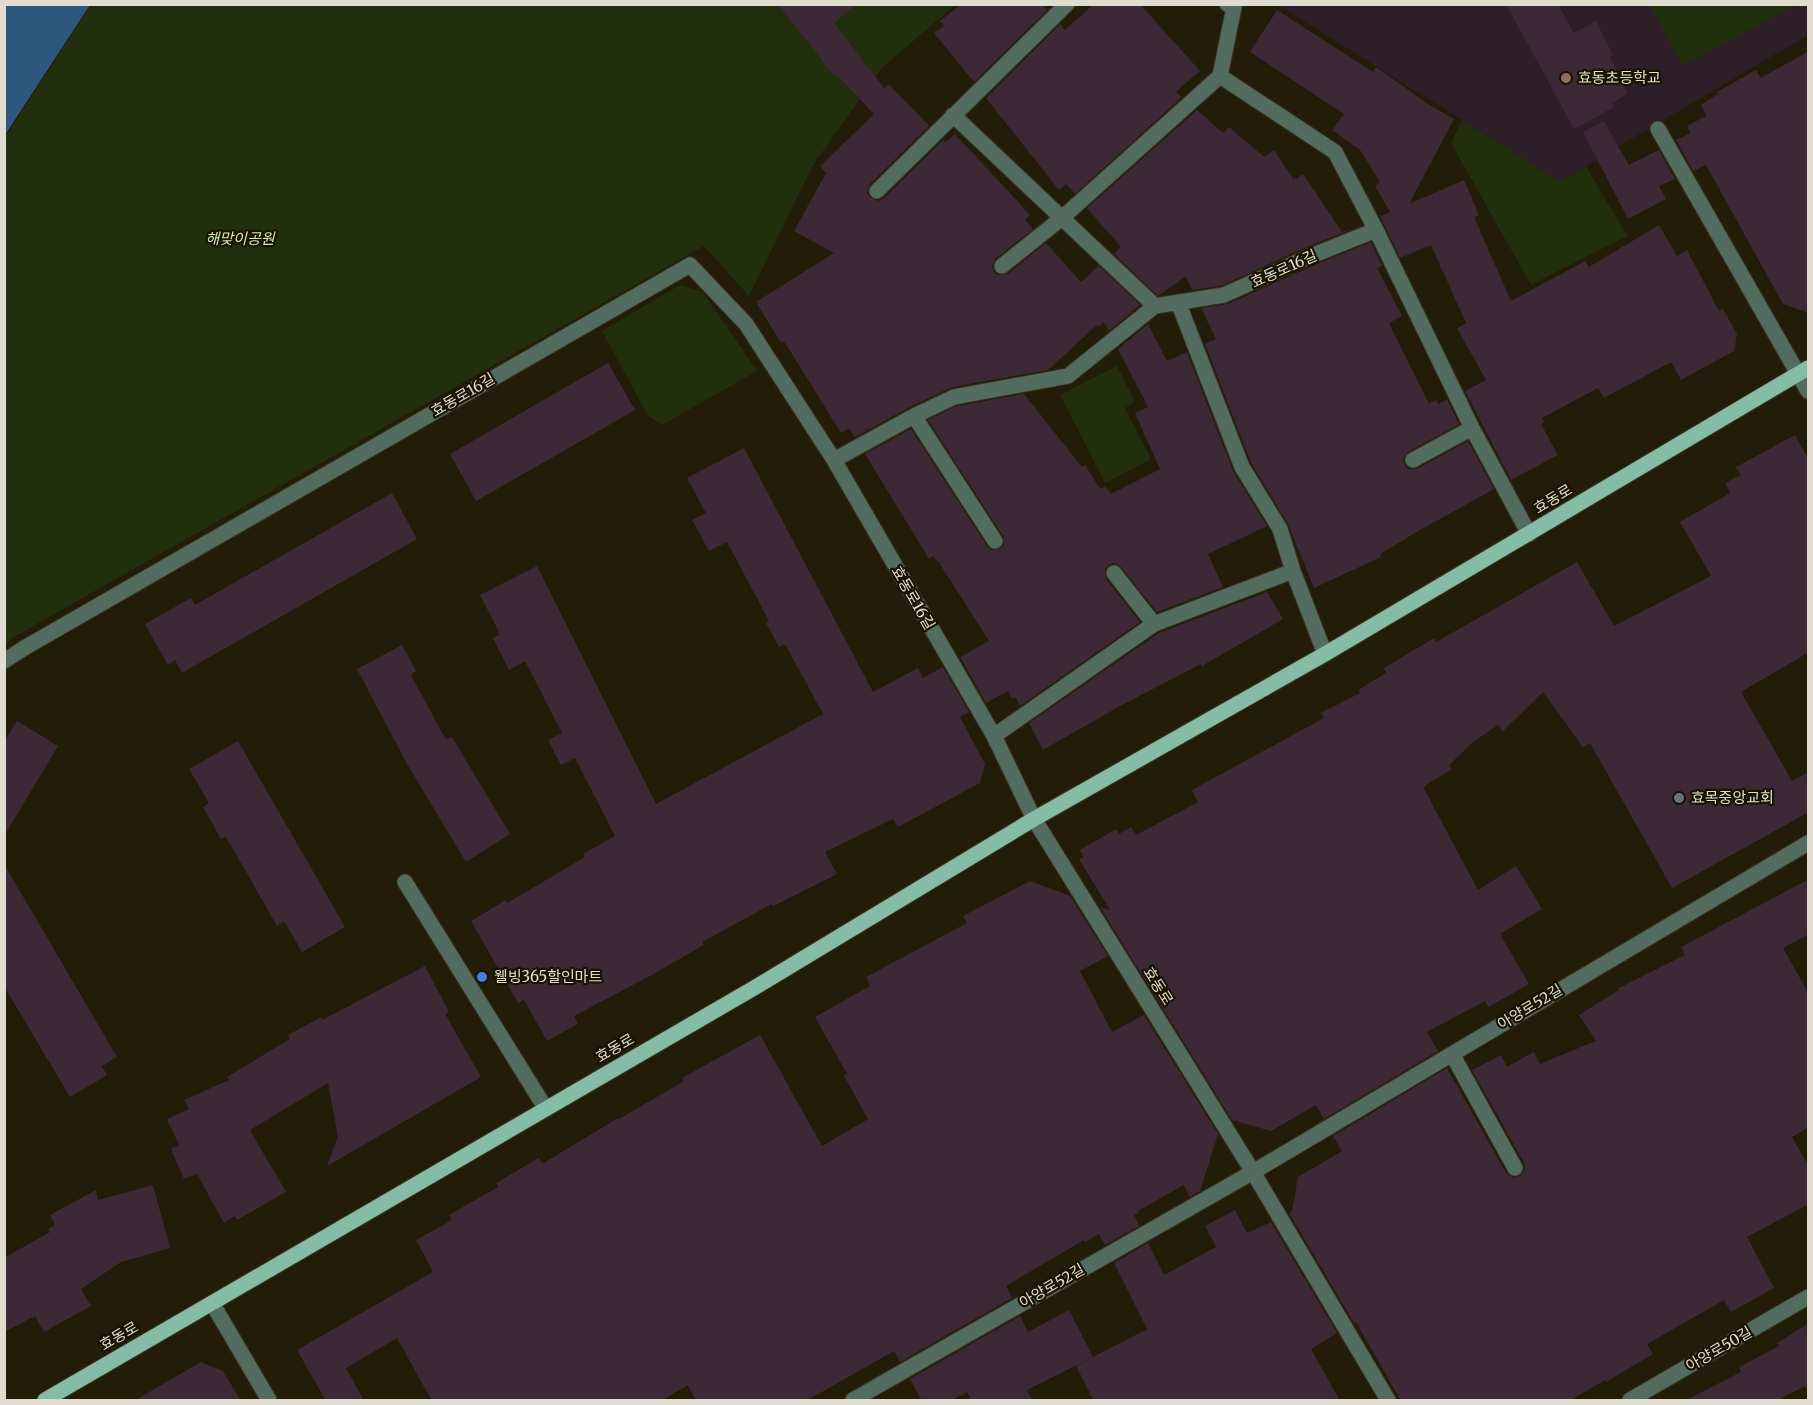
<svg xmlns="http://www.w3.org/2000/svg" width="1813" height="1405" font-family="Merriweather,'Noto Sans KR',serif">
<rect width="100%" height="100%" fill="#231c09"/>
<path fill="#2e1e28" d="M1278 5H1808V35L1560 181Z"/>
<path fill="#222f0c" d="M91 5H955L881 69 813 165 749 296 704 246 12 638 5 647 4 139Z
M1650 5H1795L1683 66Z
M1462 120 1560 181 1586 166 1627 236 1531 285 1451 143Z
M680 285 703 292 757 371 662 425 648 416 602 331Z
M1117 366 1135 402 1125 408 1151 459 1105 483 1060 395Z"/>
<path fill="#2d587e" d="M5 4 90 5 5 135 4 5Z"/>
<path fill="#3d2935" d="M778 4H857L834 23 884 88 889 84 929 126 870 184 867 193 871 198 879 201 884 198 943 140 945 143 955 134 1030 215 1025 220 1033 229 995 259 992 267 995 273 999 275 1008 274 1046 243 1081 282 1099 266 1140 305 1109 331 1104 322 1099 327 1097 325 1048 370 952 387 910 407 855 437 849 428 841 433 784 341 781 343 756 302 834 253 794 231 826 173 820 166 874 114 837 75 835 77Z
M961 4H1042L1047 10 974 82 934 33 944 26 940 21Z
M1094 4H1140L1200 71 1176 92 1182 97 1075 194 1066 184 1059 190 986 98 1060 24 1065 30Z
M1506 4H1558L1574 33 1596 21 1613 55 1610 57 1628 94 1612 103 1614 107 1574 129Z
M1277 10 1373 72 1376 67 1428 104 1454 119 1409 204 1464 180 1479 215 1474 217 1511 301 1585 261 1589 267 1659 225 1677 256 1687 250 1719 311 1723 309 1737 334 1734 351 1681 380 1671 362 1604 398 1598 388 1542 418 1544 422 1541 424 1558 455 1511 480 1465 391 1486 380 1457 328 1466 323 1431 245 1400 258 1380 216 1390 212 1375 186 1380 182 1360 150 1332 130 1344 114 1250 52Z
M1809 51V313L1783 304 1706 165 1693 171 1676 140 1691 133 1687 126 1706 116 1701 105 1718 94 1717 92 1756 70 1761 78Z
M1197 110 1223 133 1229 127 1264 157 1274 150 1294 180 1303 174 1342 232 1362 225 1302 249 1221 286 1192 290 1186 276 1158 296 1114 254 1121 247 1087 208Z
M1604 121 1629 165 1659 150 1675 179 1659 186 1666 199 1628 219 1583 132Z
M1371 242 1382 266 1377 268 1402 316 1389 323 1429 404 1436 400 1438 404 1447 400 1459 424 1408 452 1403 459 1404 464 1408 469H1417L1468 441 1494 489 1420 530 1380 554 1381 557 1314 588 1288 524 1251 463 1205 344 1216 339 1201 308 1228 304 1310 267Z
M1148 324 1167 361 1187 352 1233 471 1267 526 1208 554 1223 587 1157 612 1121 567 1113 563 1108 565 1105 570 1106 579 1140 622 1020 706 1016 697 1012 699 1008 691 986 703 960 657 989 641 938 561 937 562 933 556 929 559 865 454 911 429 987 546 991 550 1000 549 1004 545 1003 536 928 420 957 406 1024 394 1082 467 1085 465 1100 489 1105 486 1111 494 1160 469 1135 413 1148 407 1118 349Z
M608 363 635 410 476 501 450 454Z
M1795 435 1809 460V652L1741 692 1792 781 1809 772V812L1672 888 1590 743 1583 747 1543 692 1503 731 1498 725 1473 742 1449 765 1452 769 1423 787 1478 890 1516 866 1542 909 1500 934 1529 984 1488 1007 1485 1001 1427 1032 1438 1051 1324 1119 1316 1105 1271 1131 1232 1120 1100 907 1110 910 1079 859 1084 857 1080 850 1116 829 1119 834 1131 827 1136 835 1198 802 1192 790 1324 718 1321 713 1360 693 1358 690 1386 673 1384 668 1434 638 1436 642 1577 562 1614 626 1711 576 1680 522 1730 493 1725 483 1741 475 1736 467Z
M744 448 873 692 918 668 923 678 943 667 969 712 960 717 985 764 980 783 898 827 893 819 825 852 837 874 773 906 772 904 702 942 704 945 650 976 574 1016 578 1024 547 1041 524 1000 518 1003 471 921 506 900 507 903 585 857 583 854 615 836 575 758 561 765 548 740 562 733 525 661 509 670 493 638 500 634 480 595 537 566 656 804 823 714 785 644 779 647 766 623 769 621 727 542 709 551 692 520 706 513 687 478Z
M392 493 417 539 182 673 175 660 168 665 145 624 191 598 195 605Z
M1267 592 1283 619 1202 666 1201 664 1122 705 1043 750 1029 723 1159 633Z
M402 645 416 671 411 675 446 740 452 737 510 834 466 862 407 764 357 669Z
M17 721 58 746 4 836V742Z
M238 741 345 927 302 952 284 921 277 926 226 837 221 839 203 807 209 803 189 769Z
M4 864 117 1057 102 1066 107 1075 70 1097 4 986Z
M1809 879V934L1783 948 1809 994V1127L1792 1137 1809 1167V1204L1747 1237 1774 1288 1731 1312 1724 1300 1647 1344 1653 1354 1606 1382 1605 1380 1569 1401H1401L1356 1322 1354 1323 1289 1213 1292 1211 1298 1177 1342 1151 1333 1136 1447 1068 1506 1173 1514 1178 1520 1176 1525 1169 1524 1163 1472 1070 1501 1055 1507 1067 1534 1052 1540 1064 1596 1041 1579 1015 1619 990V988L1685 955 1681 947Z
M1030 881 1070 896 1108 956 1080 971 1112 1032 1144 1015 1218 1134 1200 1191 1190 1197 1184 1185 1138 1211 1139 1213 1134 1215 1139 1226 1105 1245 1099 1234 1085 1242 1084 1240 1006 1286 1012 1298 900 1362 894 1351 806 1401H696L688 1385 661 1401H432L397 1338 346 1368 364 1401H326L297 1350 433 1272 416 1240 452 1220 449 1215 498 1187 496 1183 539 1158 542 1164 618 1118 619 1119 684 1081 682 1078 760 1035 822 1146 868 1119 844 1076 847 1074 815 1017 870 986 866 977 967 923 963 916Z
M425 966 449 1012 445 1014 481 1077 327 1166 338 1136 328 1083 250 1130 286 1192 237 1220 235 1216 224 1223 197 1174 184 1179 171 1149 179 1145 167 1119 189 1109 184 1100 229 1080 227 1077 290 1039 288 1035 321 1017 322 1020Z
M153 1185 170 1248 121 1262 81 1289 91 1306 44 1332 35 1316 4 1332V1258L50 1232 48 1229 55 1225 50 1215 96 1190 98 1200Z
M1235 1210 1247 1233 1271 1222 1337 1333 1311 1349 1340 1401H1094L1076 1366 1147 1329 1114 1263 1148 1243 1164 1275 1216 1247 1205 1226Z
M1069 1310 1093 1357 1027 1390 1033 1401H971L967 1392 950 1401H922L910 1379 1020 1316 1028 1332Z
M1809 1323V1392L1805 1386 1776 1401H1684L1741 1372 1739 1367 1779 1346 1777 1343Z
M201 1362 223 1371 241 1401H134Z"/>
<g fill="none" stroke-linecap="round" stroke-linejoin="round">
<g stroke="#3d3725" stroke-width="17">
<path id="minor" d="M1220 76 1335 152 1376 230 1472 428 1529 534
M953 115 1155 306
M1658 129 1808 391
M877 191 1067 4
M1002 266 1063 217 1220 76 1234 7 1227 4
M1178 302 1242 467 1280 529 1293 571 1325 654
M914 416 995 541
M834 460 914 416 954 397 1068 376 1155 306 1224 295 1306 258 1376 230
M1413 460 1472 428
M1114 573 1154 624
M4 661 26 647 690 265 746 324 834 460 994 736 1034 819 1253 1172 1388 1400
M994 736 1154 624 1293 571
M405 882 546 1109
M1452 1054 1515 1168
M212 1303 269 1400
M853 1400 1253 1172 1808 843
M1630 1400 1808 1297"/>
</g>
<g stroke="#3d3725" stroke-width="17">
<path id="major" d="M45 1400 754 988 1034 819 1325 654 1808 368"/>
</g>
<use href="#minor" stroke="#526c60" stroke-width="15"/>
<use href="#major" stroke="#85bca5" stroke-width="15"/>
</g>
<circle fill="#8d6e63" stroke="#1a1302" stroke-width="2" cx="1566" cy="78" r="6"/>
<circle fill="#6b7280" stroke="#1a1302" stroke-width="2" cx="1679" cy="798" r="6"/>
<circle fill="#3f7fe0" stroke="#1a1302" stroke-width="2" cx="482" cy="977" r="6"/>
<g text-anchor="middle" stroke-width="4.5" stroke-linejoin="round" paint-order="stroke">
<g font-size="15" fill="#e0dcd0" stroke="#1a1302" text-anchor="start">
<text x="1578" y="83">효동초등학교</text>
<text x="1691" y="803">효목중앙교회</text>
<text x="494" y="982">웰빙365할인마트</text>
</g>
<g font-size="15" font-style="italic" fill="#cff0a0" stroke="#1a1302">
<text x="240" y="244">해맞이공원</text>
</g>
<g font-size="15" fill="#e0dcd0" stroke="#1a1302">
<text transform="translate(1284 269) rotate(-24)" y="5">효동로16길</text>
<text transform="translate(463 395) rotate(-30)" y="5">효동로16길</text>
<text transform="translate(1553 499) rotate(-31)" y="5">효동로</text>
<text transform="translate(913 598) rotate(60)" y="5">효동로16길</text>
<text transform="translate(1158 986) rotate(58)" y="5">효동로</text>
<text transform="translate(1530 1007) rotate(-31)" y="5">아양로52길</text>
<text transform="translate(615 1048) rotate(-30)" y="5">효동로</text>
<text transform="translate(1052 1286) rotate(-30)" y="5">아양로52길</text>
<text transform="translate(119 1336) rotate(-30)" y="5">효동로</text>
<text transform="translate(1719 1349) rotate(-30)" y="5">아양로50길</text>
</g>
</g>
<rect width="1813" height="1405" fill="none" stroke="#e0dcd0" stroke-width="12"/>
</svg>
